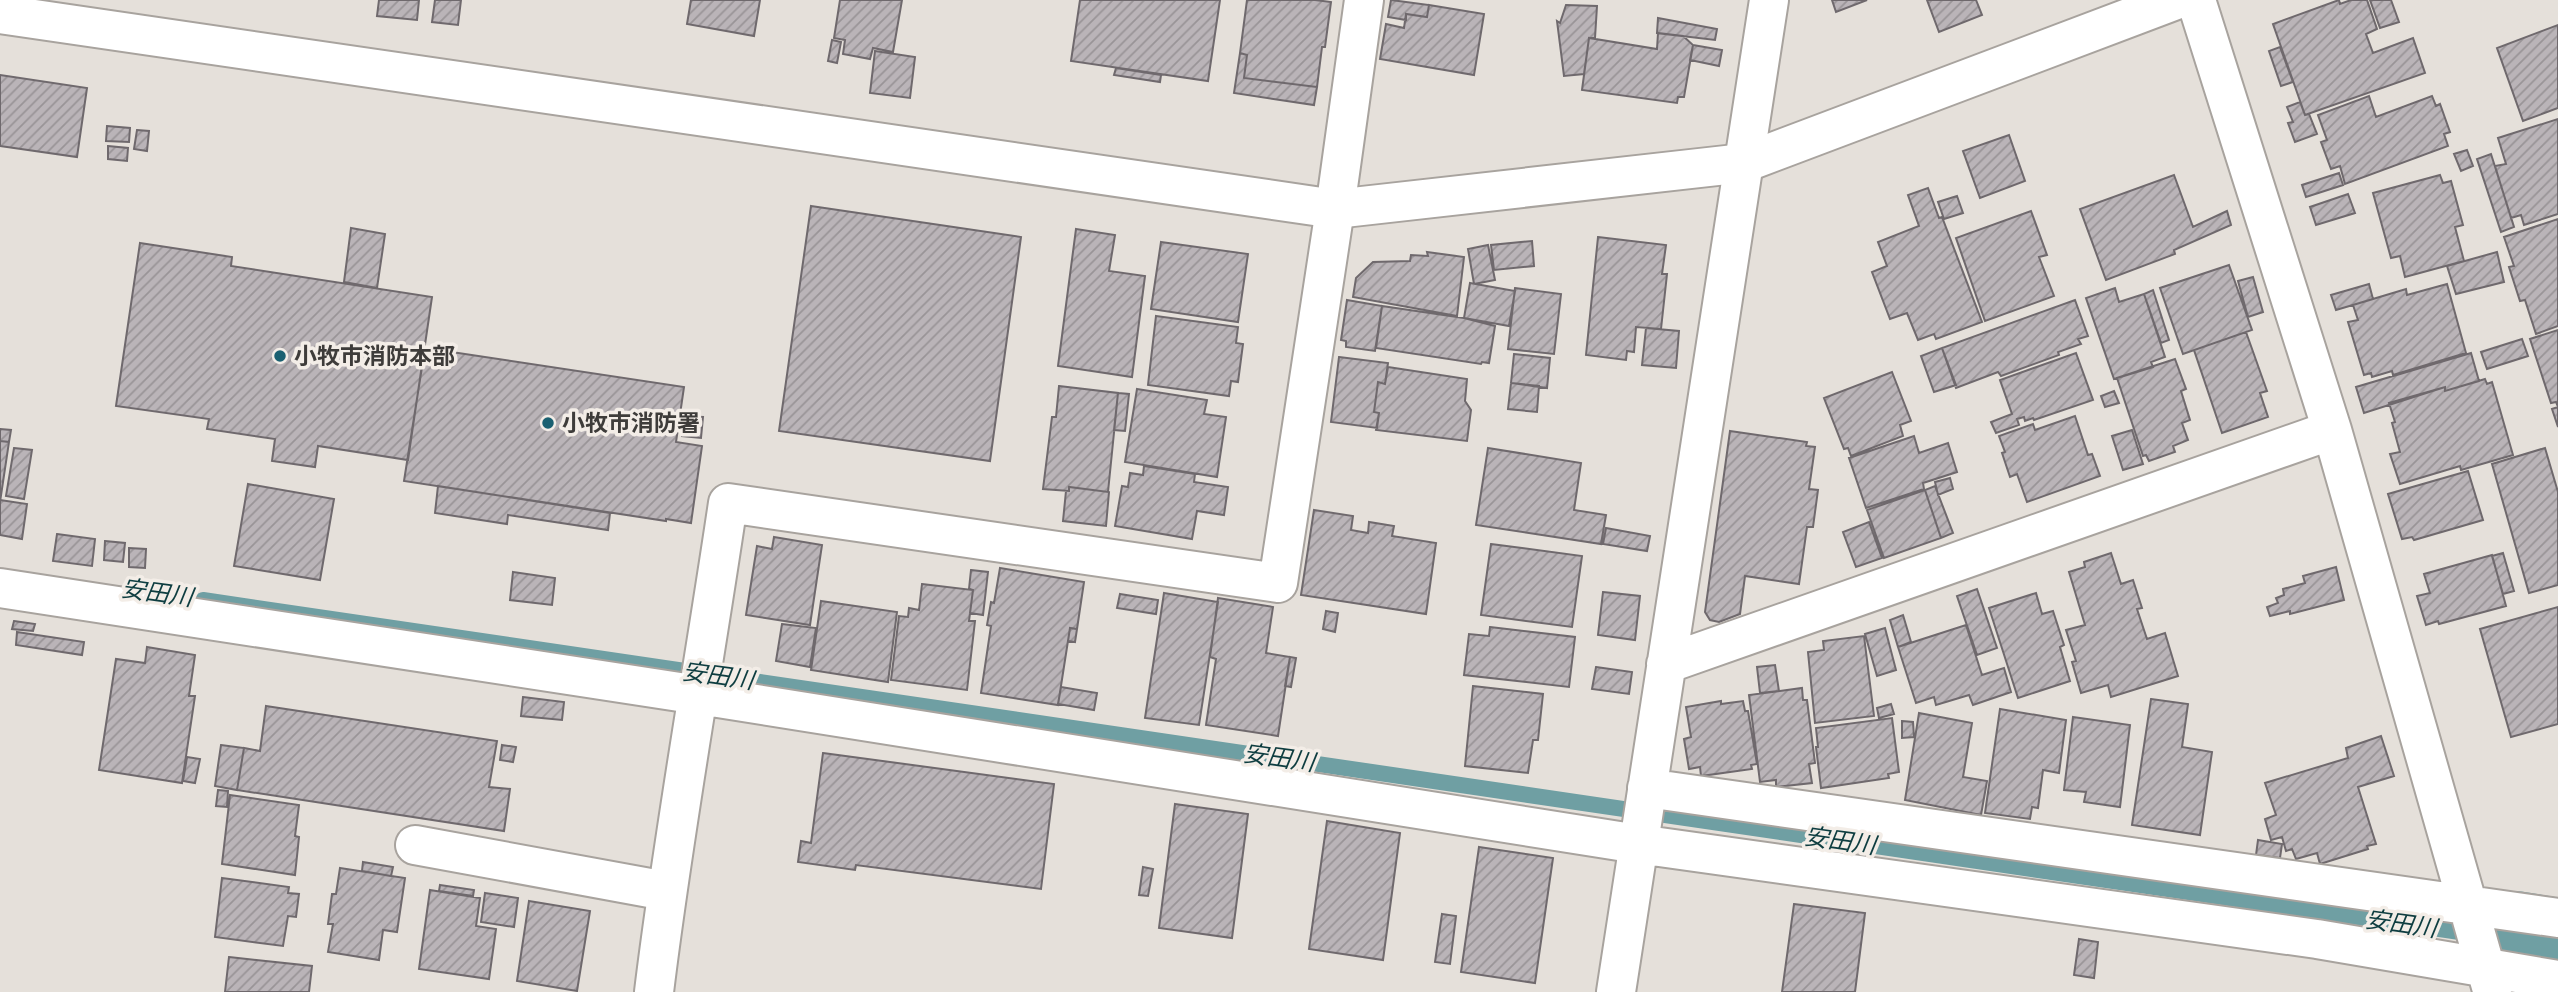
<svg xmlns="http://www.w3.org/2000/svg" width="2558" height="992" font-family="Manrope,'Noto Sans JP',sans-serif">
<defs>
<pattern id="building-hatch" width="6" height="6" patternUnits="userSpaceOnUse" patternTransform="scale(1.75)"><rect width="6" height="6" fill="#bab4b8"/><path d="M-1 1l2-2M0 6l6-6M5 7l2-2" fill="none" stroke="#999497"/></pattern>
</defs>
<rect width="100%" height="100%" fill="#e5e0da"/>
<g fill="none" stroke-linecap="round" stroke-linejoin="round">
<path stroke="#6f9fa3" stroke-width="16" d="M203 600 2514 940"/>
<path stroke="#6f9fa3" stroke-width="98" d="M2514 940 2558 947"/>
</g>
<path fill="url(#building-hatch)" stroke="#6f696d" stroke-width="2" d="M379 0H419L417 20 377 16Z
M435 0H461L458 25 432 22Z
M691 0H760L754 36 687 24Z
M840 0H902L893 52 873 48 870 59 843 54 845 40 834 38Z
M1080 0H1220L1208 81 1071 61Z
M1247 0H1315L1331 2 1325 47H1322L1317 87 1244 78 1247 55 1240 53Z
M1391 0 1429 5 1427 17 1406 14V20L1388 17Z
M1832 0H1867L1836 12Z
M1927 0H1976L1982 15 1939 32Z
M2339 0 2340 4 2351 0H2367L2377 29 2366 34 2373 53 2413 38 2425 73 2305 115 2273 24Z
M2370 0H2391L2399 22 2380 28Z
M1429 5 1484 14 1474 75 1380 59 1386 24 1404 28 1406 14 1427 17Z
M1566 5 1597 6 1595 38H1589L1584 74 1564 76 1557 21 1560 23Z
M1658 18 1717 29 1715 40 1657 33Z
M2558 25V108L2523 121 2497 48Z
M1658 33 1683 36 1693 45 1684 97H1678L1677 103 1582 90 1589 38 1657 49Z
M832 40 841 42 837 63 828 61Z
M1693 45 1722 50 1719 66 1690 60Z
M2280 47 2293 82 2281 86 2269 51Z
M875 51 915 57 910 98 870 93Z
M1240 53 1247 55 1244 78 1317 87 1314 105 1234 93Z
M1116 68 1161 75 1160 82 1114 75Z
M0 75 87 88 77 157 0 146Z
M2369 96 2376 117 2432 96 2436 106 2440 104 2450 132 2444 134 2448 146 2345 184 2340 166 2331 169 2321 142 2327 140 2318 115Z
M2300 102 2305 115 2309 114 2317 134 2295 142 2288 123 2293 122 2287 107Z
M2558 119V214L2524 225 2521 215 2511 218 2495 166 2506 164 2498 138Z
M107 126 130 128 129 142 106 141Z
M137 130 149 131 147 151 134 149Z
M2009 135 2025 181 1980 198 1963 151Z
M108 146 128 148 127 161 108 159Z
M2467 150 2473 166 2461 171 2454 154Z
M2491 154 2514 227 2501 232 2477 159Z
M2339 173 2343 185 2306 197 2302 185Z
M2174 175 2193 227 2227 211 2231 225 2174 250 2175 254 2106 280 2080 209Z
M2440 175 2443 183 2451 181 2463 225 2455 227 2464 261 2405 277 2400 256 2391 258 2373 193Z
M1928 188 1939 218 1942 217 1982 322 1936 339 1934 334 1918 340 1907 313 1890 319 1872 272 1887 266 1878 242 1919 226 1908 195Z
M2348 194 2355 213 2316 225 2310 207Z
M1957 196 1963 213 1944 219 1938 202Z
M811 206 1021 237 990 461 779 431Z
M2031 211 2047 255 2039 257 2054 296 1985 321 1956 238Z
M2558 219V326L2536 334 2525 300 2520 301 2509 267 2514 266 2504 237Z
M351 228 385 234 377 288 344 282Z
M1076 229 1115 235 1109 271 1145 276 1132 377 1058 366Z
M1598 237 1666 245 1662 274H1667L1661 329 1636 327 1634 352 1627 351 1626 360 1586 355Z
M1532 241 1534 266 1494 270 1491 245Z
M1161 242 1248 254 1238 322 1151 309Z
M140 243 232 257 231 266 432 297 408 460 318 446 315 467 272 461 275 439 207 429 209 419 116 406Z
M1488 245 1495 280 1474 284 1468 249Z
M1427 252 1464 257 1457 316 1353 297 1356 278 1373 262 1410 261 1411 255 1428 256Z
M2497 252 2504 282 2456 294 2447 266Z
M2229 265 2252 330 2183 354 2160 288Z
M2253 277 2263 312 2248 317 2238 281Z
M1470 283 1515 291 1509 326 1464 318Z
M2369 284 2373 299 2336 310 2331 295Z
M2447 284 2466 353 2393 375 2392 371 2372 377 2371 373 2364 375 2348 322 2358 320 2353 305 2406 289 2407 295Z
M1515 288 1561 294 1554 354 1508 349Z
M2115 288 2119 302 2144 294 2165 357 2151 362 2153 367 2114 379 2086 298Z
M2153 290 2169 340 2161 343 2144 294Z
M1347 300 1382 306 1375 351 1346 347V341L1341 340Z
M2075 300 2088 336 2078 339 2081 344 2058 352 2059 355 2001 376 1998 372 1956 388 1942 348Z
M1382 306 1464 318 1495 326 1489 363 1482 362 1481 364 1376 348Z
M1156 316 1238 327 1236 343 1243 344 1238 382 1231 381 1229 396 1148 385Z
M1646 328 1679 331 1676 368 1642 365Z
M2558 330V407L2556 402 2551 403 2530 339Z
M2246 332 2267 391 2260 393 2268 417 2222 433 2194 350Z
M2522 339 2528 356 2487 369 2481 352Z
M425 348 684 387 676 442 702 446 691 523 666 519V521L404 481Z
M1942 348 1956 385 1934 392 1921 356Z
M2076 353 2093 400 2034 420 2033 418 2025 421 2024 417 2017 419 2019 425 1996 433 1991 422 2012 414 2000 380Z
M2471 353 2479 381 2445 391V387L2364 413 2356 387Z
M1514 354 1550 358 1547 388 1511 383Z
M1339 357 1388 363 1385 384 1378 382 1374 412 1379 413 1377 428 1331 422Z
M2175 359 2186 389 2181 391 2190 420 2182 423 2188 440 2173 446 2175 452 2149 461 2146 455 2143 456 2117 378Z
M1388 367 1467 379 1465 401 1471 410 1467 441 1376 430 1379 413 1374 412 1378 382 1385 384Z
M1892 372 1911 421 1900 425 1903 436 1851 456 1848 448 1844 449 1824 398Z
M2485 379 2487 384 2492 382 2513 455 2461 470 2460 466 2400 484 2390 454 2400 452 2392 423 2395 422 2389 403 2445 387V391Z
M1511 383 1539 386 1537 412 1508 409Z
M1059 386 1118 393 1108 492 1069 487V491L1043 489 1052 417H1056Z
M1137 389 1207 400 1204 414 1226 417 1217 477 1125 462Z
M2114 391 2119 403 2105 407 2101 396Z
M1118 393 1129 394 1125 431 1114 430Z
M2558 407V427L2552 409Z
M683 416 703 417 701 438 682 436Z
M2075 416 2088 455 2092 454 2100 476 2027 502 2017 474 2010 477 2002 453 2005 452 1999 436 2033 424 2035 430Z
M0 429 11 430 9 442 0 441Z
M2132 430 2143 464 2123 470 2112 436Z
M1730 431 1807 442 1806 446 1815 447 1809 489 1818 490 1813 527H1807L1799 584 1745 576 1740 614 1719 622 1710 620 1705 612Z
M1914 436 1919 453 1948 443 1957 472 1923 483 1924 489 1866 508 1849 458Z
M0 441 9 442 0 502Z
M14 448 32 450 24 499 6 496Z
M1488 448 1581 463 1574 510 1606 515 1601 544 1476 525Z
M2545 448 2558 492V585L2529 593 2492 464Z
M1144 466 1195 474 1194 482 1228 487 1224 515 1197 511 1192 539 1115 526 1122 486 1128 487 1130 473 1143 475Z
M2468 471 2483 520 2414 540 2412 537 2402 539 2388 494Z
M1950 478 1953 489 1938 495 1935 482Z
M248 484 334 499 320 580 234 566Z
M438 486 610 513 608 530 508 515 507 524 435 513Z
M1935 486 1953 533 1941 538 1925 490Z
M1069 487 1109 492 1106 526 1063 521 1066 491H1069Z
M1925 490 1941 538 1884 558 1867 510Z
M0 500 27 504 22 539 0 535Z
M1314 510 1353 516 1351 530 1368 533 1369 522 1394 526 1392 536 1436 543 1426 614 1301 595Z
M1869 522 1882 558 1856 567 1843 532Z
M1606 528 1650 536 1647 551 1603 544Z
M57 534 95 539 92 566 53 561Z
M774 537 822 545 810 625 746 615 757 546 772 549Z
M105 541 125 543 123 562 104 560Z
M1491 544 1582 556 1572 627 1481 615Z
M129 548 146 549 145 568 129 567Z
M2111 553 2121 584 2133 580 2142 608 2137 609 2147 639 2165 633 2178 676 2111 697 2108 685 2081 693 2072 662 2076 661 2066 630 2085 625 2069 572 2085 567 2084 562Z
M2503 553 2514 591 2503 594 2492 556Z
M2492 555 2506 606 2439 624 2438 621 2426 625 2417 596 2430 593 2424 574Z
M2336 567 2344 600 2290 614V611L2270 616 2267 607 2278 603 2276 598 2284 595 2283 589 2305 583 2303 576Z
M1000 568 1084 582 1077 629 1070 628 1058 705 981 693 991 626 987 625 991 602 994 603Z
M971 570 988 572 983 615 970 613 973 590 969 589Z
M513 572 555 578 552 605 510 600Z
M922 584 973 590 969 621H975L967 690 891 680 899 616 908 617 909 608 919 610Z
M1977 589 1997 648 1977 655 1957 596Z
M1603 592 1640 596 1635 640 1598 635Z
M1164 593 1218 602 1199 725 1145 718Z
M2036 593 2042 614 2053 611 2064 645 2060 647 2070 681 2018 698 1989 608Z
M1120 594 1158 600 1156 614 1117 608Z
M1218 598 1273 607 1266 653 1290 657 1278 736 1206 725 1216 659 1210 657Z
M821 601 897 612 888 682 811 670Z
M2558 607V724L2511 737 2480 629Z
M1326 611 1338 613 1335 632 1323 629Z
M1903 615 1911 642 1898 647 1890 620Z
M14 621 35 624 33 631 12 629Z
M782 624 816 628 810 667 776 661Z
M1966 625 1982 675 2004 668 2011 692 1973 705 1969 695 1936 705 1934 697 1916 703 1898 647Z
M1490 627 1575 637 1569 687 1464 675 1469 634 1489 636Z
M1070 628 1077 629 1075 642 1068 641Z
M1885 628 1896 670 1877 676 1865 634Z
M17 632 84 642 82 655 16 645Z
M1864 636 1874 716 1815 723 1808 652 1824 650 1823 641Z
M147 647 195 655 189 696H195L182 783 99 770 116 659 145 663Z
M1290 657 1296 658 1291 687 1285 686Z
M1775 665 1779 691 1760 693 1757 667Z
M1596 667 1632 672 1629 694 1592 689Z
M1473 686 1543 694 1538 740H1533L1528 773 1465 766Z
M1061 687 1097 693 1094 710 1058 704Z
M1802 688 1803 700H1807L1815 763 1809 764 1812 783 1776 787V780L1760 782 1749 695Z
M523 697 564 702 562 720 521 716Z
M2151 699 2188 704 2182 747 2212 752 2200 835 2132 825Z
M1721 701V704L1743 701 1745 711H1748L1757 764 1751 765 1752 769 1701 776 1700 767 1689 769 1684 739 1691 737 1686 707Z
M1891 704 1894 714 1879 718 1877 708Z
M266 706 497 741 489 787 510 789 504 831 237 790 244 748 260 751Z
M2000 709 2066 720 2059 773 2043 770 2038 808 2032 807 2030 819 1985 813Z
M1919 713 1972 723 1963 777 1987 781 1981 815 1905 800Z
M2073 717 2130 725 2120 807 2084 802 2086 792 2064 790Z
M1892 718 1899 772 1888 774 1889 778 1821 788 1816 747H1818L1816 728Z
M1902 721 1913 722 1914 737 1902 738Z
M2381 736 2394 776 2358 787 2376 844 2367 846 2368 849 2320 864 2317 853 2296 859 2292 849 2286 851 2282 837 2271 840 2265 819 2276 815 2265 783 2348 758 2346 748Z
M221 745 244 748 237 790 215 786Z
M502 745 516 747 513 762 500 760Z
M823 753 1054 784 1041 889 856 865 855 870 798 862 801 841 811 843Z
M187 757 200 759 195 783 183 781Z
M218 790 228 791 227 807 216 806Z
M230 795 299 805 295 836 299 837 295 875 222 864Z
M1175 804 1248 814 1232 938 1159 928Z
M1327 821 1400 833 1383 960 1309 949Z
M2258 840 2282 844 2280 858 2256 855Z
M1479 847 1553 858 1535 983 1461 972Z
M363 862 393 867 391 876 362 871Z
M1143 867 1153 869 1148 896 1139 895Z
M340 868 405 878 397 932 383 930 379 960 328 952 333 924H328L332 894H336Z
M222 878 289 887 288 893 299 894 296 917 288 916 283 946 215 937Z
M440 885 474 890 473 896 439 891Z
M430 890 480 898 476 926 496 929 489 979 419 969Z
M485 893 518 898 514 927 481 922Z
M529 901 590 911 577 991 517 981Z
M1794 904 1865 913 1855 992H1782Z
M1442 914 1456 916 1450 964 1435 962Z
M2079 939 2098 942 2094 978 2074 975Z
M229 957 312 966 309 992H225Z"/>
<g fill="none" stroke-linecap="round" stroke-linejoin="round">
<g stroke="#a8a39e" stroke-width="42">
<path id="minor" d="M2196 0 2332 430 2492 990
M0 588 699 695 1638 844 2317 939 2558 980
M1666 664 2332 430
M1647 788 2558 918
M415 845 666 891
M654 992C674 828 704 666 728 503L1278 583 1335 209 1364 0
M1616 992 1769 0"/>
</g>
<g stroke="#a8a39e" stroke-width="42">
<path id="tertiary" d="M0 14 1335 209 1744 163 2176 0"/>
</g>
<use href="#minor" stroke="#fff" stroke-width="38"/>
<use href="#tertiary" stroke="#fff" stroke-width="38"/>
</g>
<g fill="#1a6071" stroke="#f3ede7" stroke-width="2.5">
<circle cx="280" cy="356" r="7"/>
<circle cx="548" cy="423" r="7"/>
</g>
<g text-anchor="middle" stroke-width="7" stroke-linejoin="round" paint-order="stroke">
<g font-size="23" font-weight="bold" fill="#3e3c3a" stroke="#f3ede7" text-anchor="start">
<text x="294" y="364">小牧市消防本部</text>
<text x="562" y="431">小牧市消防署</text>
</g>
<g font-size="24" font-style="italic" fill="#0e3d40" stroke="#f3ede7">
<text transform="translate(157 593) rotate(8)" y="8">安田川</text>
<text transform="translate(718 676) rotate(8)" y="8">安田川</text>
<text transform="translate(1279 758) rotate(8)" y="8">安田川</text>
<text transform="translate(1840 841) rotate(8)" y="8">安田川</text>
<text transform="translate(2401 924) rotate(8)" y="8">安田川</text>
</g>
</g>
</svg>
